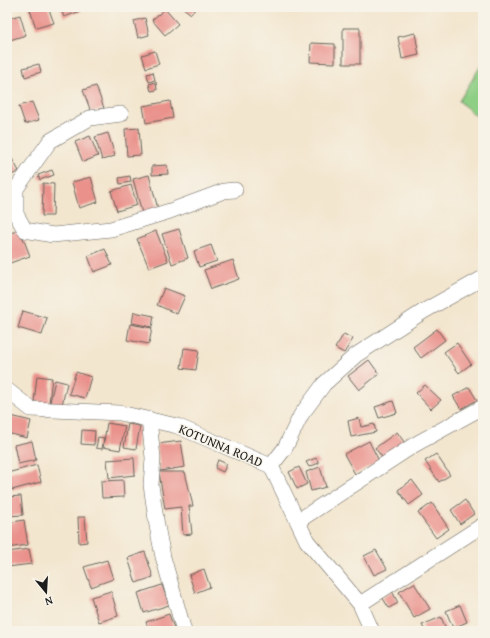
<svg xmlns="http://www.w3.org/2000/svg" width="490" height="638" font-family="'Gentium Book Plus',serif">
<rect width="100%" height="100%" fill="#f7f3e8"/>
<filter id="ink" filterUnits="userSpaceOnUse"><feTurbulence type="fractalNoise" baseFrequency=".025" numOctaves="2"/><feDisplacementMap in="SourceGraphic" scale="8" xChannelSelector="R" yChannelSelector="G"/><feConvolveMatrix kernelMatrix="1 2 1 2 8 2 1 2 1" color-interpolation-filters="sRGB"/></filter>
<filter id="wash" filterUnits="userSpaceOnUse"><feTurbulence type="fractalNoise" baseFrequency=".012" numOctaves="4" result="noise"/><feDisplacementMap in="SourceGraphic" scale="16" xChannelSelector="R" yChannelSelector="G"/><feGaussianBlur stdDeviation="0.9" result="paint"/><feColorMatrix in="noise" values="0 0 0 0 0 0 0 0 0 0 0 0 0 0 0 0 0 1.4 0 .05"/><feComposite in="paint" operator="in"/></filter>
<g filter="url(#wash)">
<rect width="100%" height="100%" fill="#f3e6cf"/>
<path fill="#8fcf85" stroke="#567650" d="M483 62V122L459 101Z"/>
<g id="blocks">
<path fill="#ea918b" d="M29 7H48L54 23 36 28Z
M60 7H80L81 11 64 17Z
M182 7H197L191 14Z
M165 9 178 24 165 35 152 20Z
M20 15 26 35 10 40 7 33V19Z
M145 18 149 35 138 38 134 21Z
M343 28H360V64H343Z
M415 33 419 55 402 59 398 37Z
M311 43 335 44V63L310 62Z
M155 51 159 64 146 68 142 55Z
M39 64 41 72 25 77 23 68Z
M153 72 155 80 149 82 147 74Z
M156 82 157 90 151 91 149 84Z
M96 86 104 108 91 112 83 90Z
M170 101 173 118 146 123 143 106Z
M32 102 39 120 25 124 19 106Z
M139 128 141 155 127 156 125 129Z
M108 133 115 156 102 160 95 137Z
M90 136 98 156 83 162 75 142Z
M11 157 19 171 10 176 7 171V159Z
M167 165 168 174 152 175V166Z
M52 170 54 175 40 180 38 175Z
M149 175 158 209 142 213 133 179Z
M130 176 131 182 120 184 119 178Z
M91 177 98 202 79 208 72 182Z
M43 183 54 184 53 216H42Z
M131 185 137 205 117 211 111 191Z
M179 229 188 258 172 264 162 234Z
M20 230 30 256 10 263 7 255V234Z
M156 231 168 261 149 268 137 239Z
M211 245 217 261 199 267 194 251Z
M105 249 112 265 94 272 88 256Z
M233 260 239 279 211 289 204 270Z
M164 288 185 296 177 314 157 305Z
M23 311 47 318 42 335 18 328Z
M134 312 154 316 152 327 132 323Z
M130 324 152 328 149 344 127 340Z
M437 329 445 340 421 358 413 347Z
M344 334 353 339 344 353 335 348Z
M457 343 471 364 459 373 444 352Z
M184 348 199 350 196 370 181 368Z
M369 360 379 374 359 390 348 376Z
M76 372 91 377 85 398 69 394Z
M37 376 52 378 49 403 34 402Z
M55 380 67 383 62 405 50 402Z
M425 385 441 400 431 409 416 393Z
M469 387 477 400 461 409 453 396Z
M393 401 397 413 379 418 375 407Z
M7 415 31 421 27 438 7 433Z
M359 418 361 427 374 424 376 432 351 437 348 421Z
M107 423 125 426 120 450 103 447Z
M128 424 140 426 136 449 124 447Z
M82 430 95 431 94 445 81 444Z
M397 432 407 446 385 461 375 448Z
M98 437 104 438 102 449 96 448Z
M32 441 36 460 18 464 14 445Z
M181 441 185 467 160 471 157 444Z
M369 441 379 461 355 474 344 454Z
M436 454 450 475 439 482 425 461Z
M134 458 135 475 109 478 107 460Z
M316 458 319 463 309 467 306 462Z
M218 460 227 464 223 472 215 468Z
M37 465 41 482 12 490 7 473Z
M299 467 307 484 297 489 289 472Z
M320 467 326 487 311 491 306 472Z
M159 472H185L193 506H189L192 534 183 535 181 507 165 509Z
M123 480 124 497 102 498 101 481Z
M412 480 423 495 409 505 398 490Z
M21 496 23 515 7 516V497Z
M465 500 474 514 460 524 451 510Z
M432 503 449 529 436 538 418 513Z
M78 517H85L87 542 79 543Z
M24 520 28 545 7 548V523Z
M29 549 32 564 7 567V552Z
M376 550 387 569 374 575 364 556Z
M145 552 153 577 136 583 128 558Z
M107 560 113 579 91 587 84 567Z
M204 569 210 587 195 593 189 575Z
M414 583 430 609 414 618 399 592Z
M162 585 169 605 144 613 138 593Z
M111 591 118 616 99 622 91 597Z
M392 591 398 603 389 608 382 597Z
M460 605 467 622 453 628 446 611Z
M169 614 175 631H149L146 622Z
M441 617 447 631H425L422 625Z"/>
</g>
</g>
<g filter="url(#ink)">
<use href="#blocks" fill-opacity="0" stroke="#67635b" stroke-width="1"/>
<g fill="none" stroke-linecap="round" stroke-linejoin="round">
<g stroke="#67635b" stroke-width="16">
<path id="minor" d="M121 114 90 118 50 141 16 189V214L25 230 53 235 111 229 170 211 224 191 235 190
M7 390 31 409 120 413 177 426 271 466 307 541 360 604 372 631
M149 419 153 458 151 485 157 526 163 557 184 631
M271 466 285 448 301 415 324 384 356 355 424 311 483 278
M298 521 414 445 483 407
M360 604 483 525"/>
</g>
<use href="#minor" stroke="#fff" stroke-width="15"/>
</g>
</g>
<g text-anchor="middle" stroke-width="3" stroke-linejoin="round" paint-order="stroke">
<g font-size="13" fill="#1c1c1c" stroke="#f7f3e8">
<text transform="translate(221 445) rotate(23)" y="5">KOTUNNA ROAD</text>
</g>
</g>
<rect width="490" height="638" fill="none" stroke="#f7f3e8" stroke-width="24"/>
<g transform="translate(46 592) rotate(162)" stroke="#f7f3e8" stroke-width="3" paint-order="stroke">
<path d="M0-3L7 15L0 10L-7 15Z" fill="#1c1c1c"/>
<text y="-6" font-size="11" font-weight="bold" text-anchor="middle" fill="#1c1c1c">N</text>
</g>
</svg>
